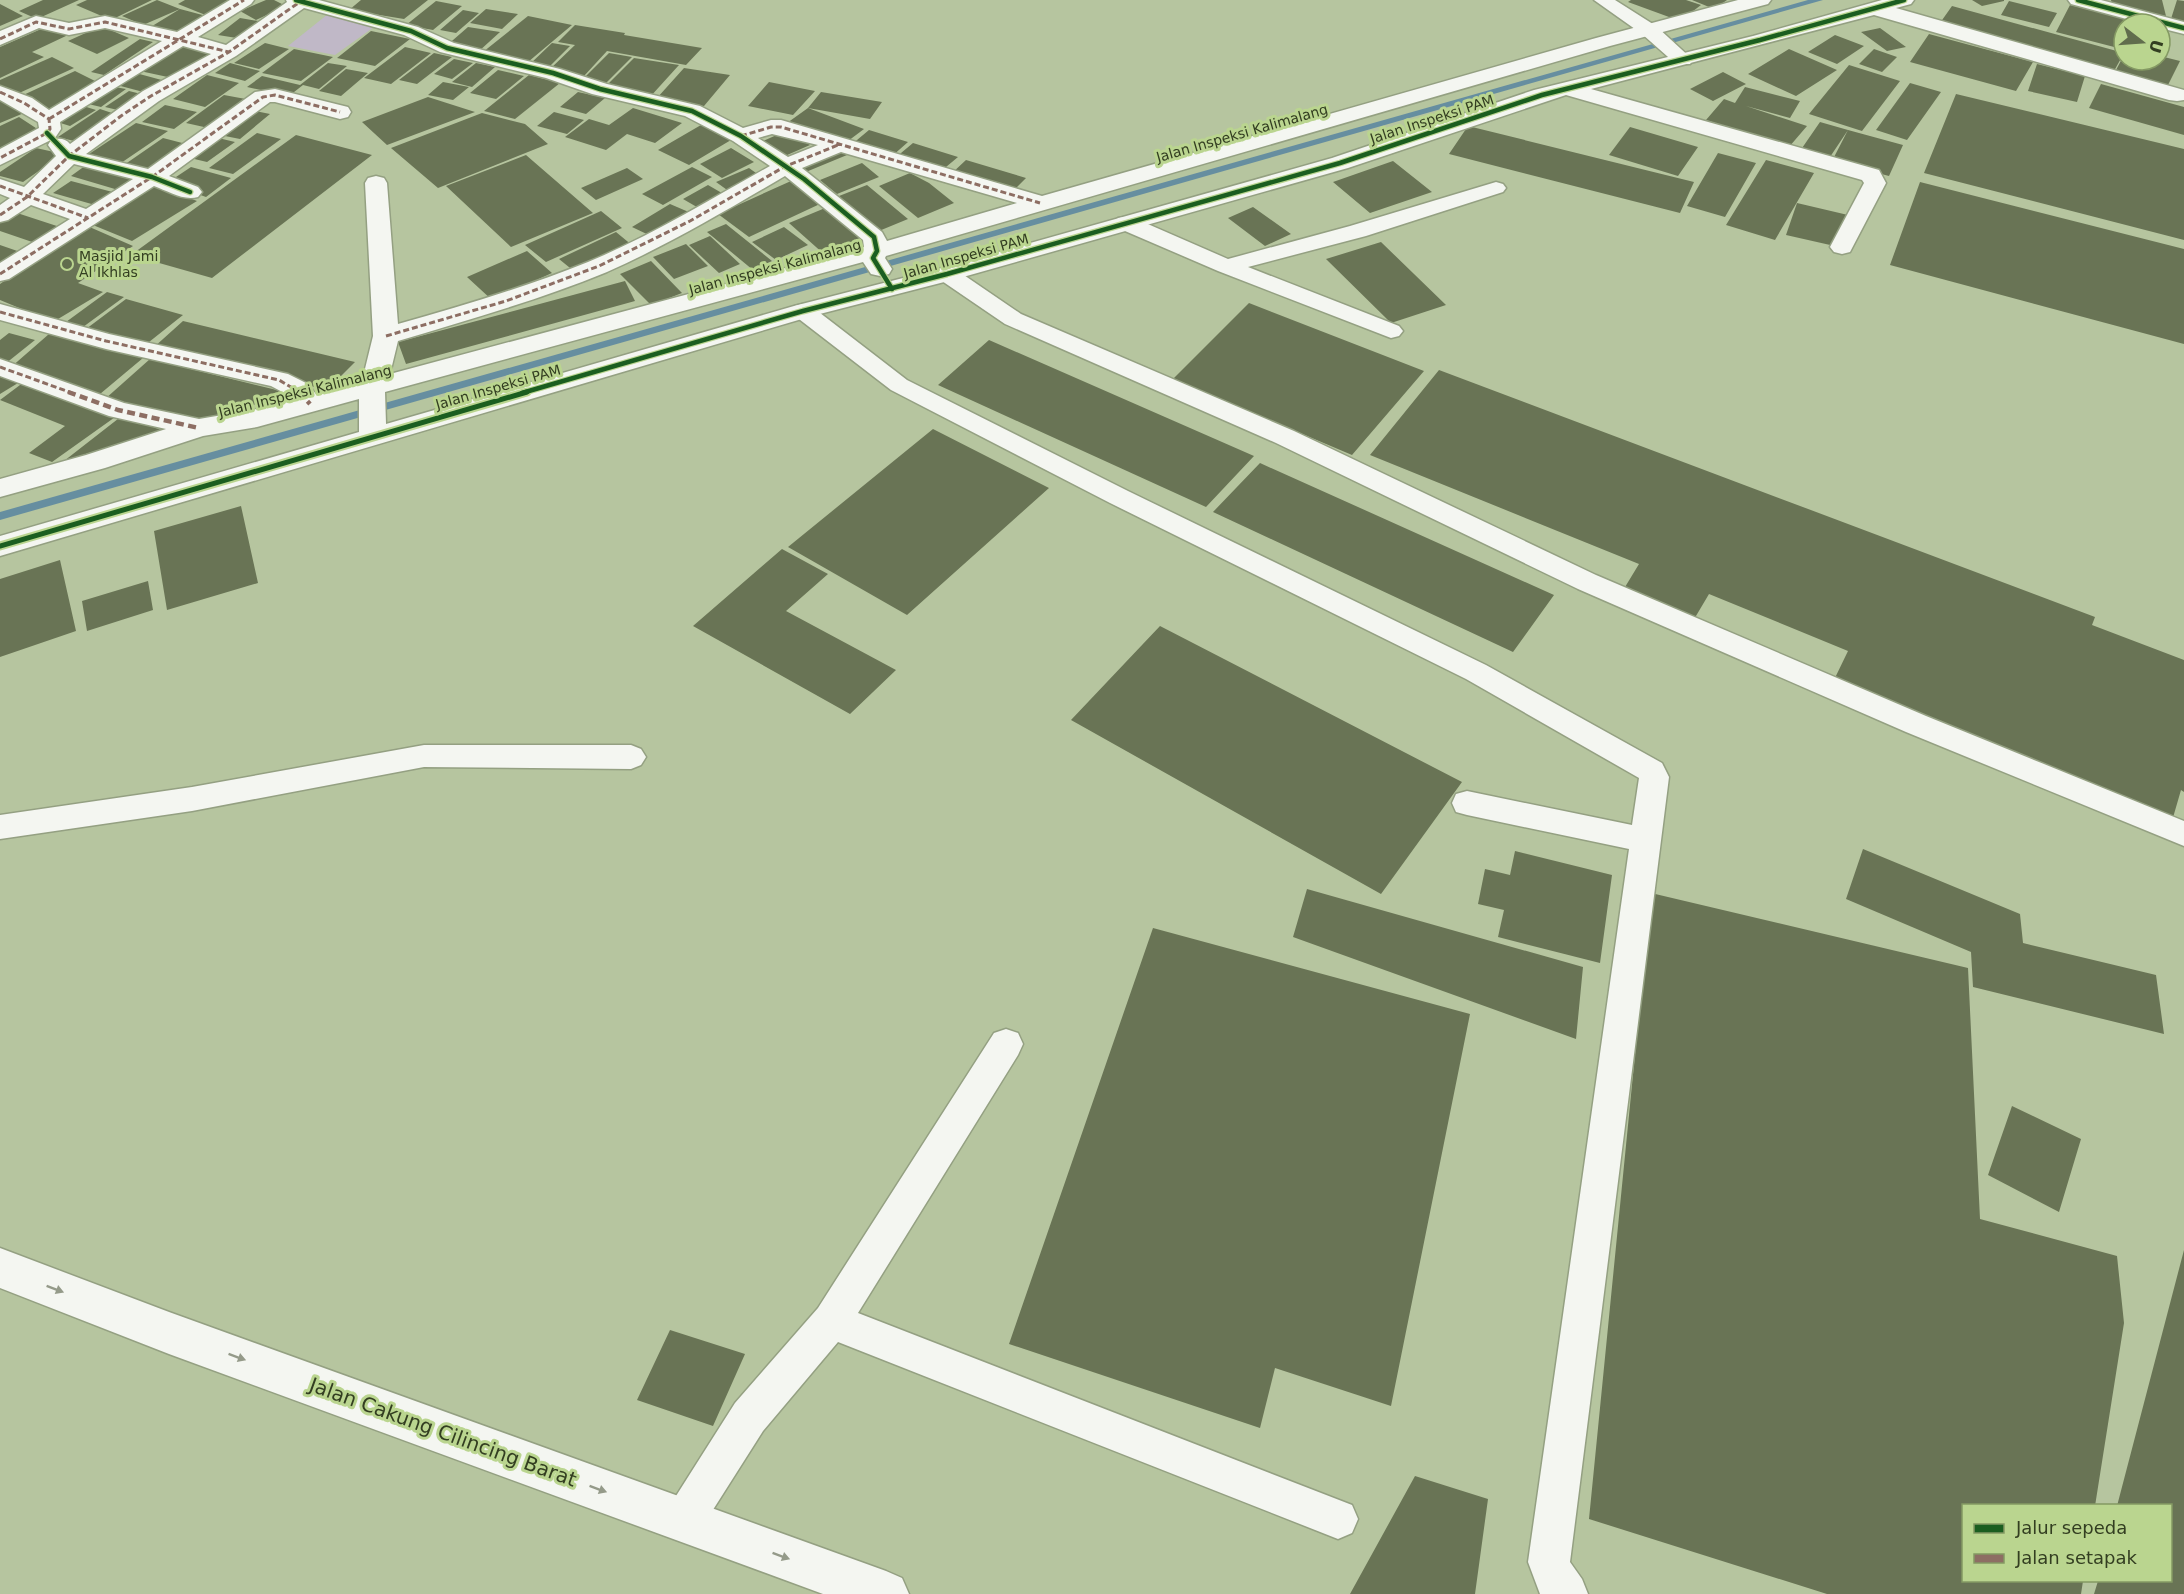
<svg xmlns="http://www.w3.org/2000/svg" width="2184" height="1594" font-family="'DejaVu Sans',sans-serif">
<rect width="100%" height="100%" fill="#b6c59f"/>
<path fill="#c0b8c7" d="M328 14 374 27 335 55 288 46Z"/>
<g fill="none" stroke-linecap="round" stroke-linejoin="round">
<path fill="#668ea0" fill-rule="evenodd" d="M1808 0H1823L0 520V512Z"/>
</g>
<path fill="#697455" d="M43 0H79L37 19 19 11Z
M87 0H152L111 20 76 5Z
M157 0 180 9 143 25 122 16Z
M185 0H239L208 16 178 4Z
M266 0H274L286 6 256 20 240 11Z
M361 0H428L404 19 349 10Z
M1631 0H1686L1701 5 1680 21 1628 2Z
M1692 0H1727L1714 9Z
M1972 0H2004V1L1982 6Z
M2111 0H2162L2166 16 2113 9Z
M2177 0 2184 1V25L2170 22Z
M436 1 462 6 433 30 406 25Z
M2009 1 2057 13 2049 27 2001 15Z
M0 4 23 16 0 26Z
M2070 5 2135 21 2134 24H2124L2122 49 2056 32Z
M1952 6 2124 53 2114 71 1940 23Z
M180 9 210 17 180 36 149 28Z
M486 9 518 14 502 29 470 23Z
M463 10 479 13 456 33 440 30Z
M528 16 572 25 528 62 483 52Z
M240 18 264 22 243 39 218 35Z
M575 25 625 33 624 35 702 48 686 65 607 51 584 76 549 70 575 45 558 42Z
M48 26 68 35 32 52 44 57 0 78V47Z
M101 26 129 38 97 54 68 41Z
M468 27 500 32 478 52 445 47Z
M1880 28 1906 47 1887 51 1861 32Z
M371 31 410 39 375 66 337 58Z
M1929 34 1992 51 2033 62 2016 91 1910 62Z
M1835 35 1864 46 1837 64 1808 52Z
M140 39 153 42 104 75 91 72Z
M265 43 289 49 259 69 234 63Z
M552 43 570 46 547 69 529 65Z
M178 45 216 54 177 79 140 71Z
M405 47 431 53 391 84 364 78Z
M294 49 333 57 301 81 262 73Z
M1789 49 1837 70 1796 96 1748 74Z
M1874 49 1897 57 1882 72 1859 64Z
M434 53 452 57 417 84 399 80Z
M609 53 632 57 604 85 581 81Z
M2124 55V60H2160V56L2180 61 2168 85 2116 70Z
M52 57 74 68 17 94 0 85V80Z
M634 58 679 65 650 97 603 89Z
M454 59 473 63 452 79 434 74Z
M230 63 260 71 245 81 215 73Z
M328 63 347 66 319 89 303 85 289 96 247 87 262 76 300 85Z
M476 63 495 67 472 87 452 82Z
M2037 64 2085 76 2077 102 2028 91Z
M1849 65 1900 81 1862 131 1809 114Z
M684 68 730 75 704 106 657 98Z
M346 69 368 73 341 96 319 91Z
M498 70 524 76 496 99 470 93Z
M75 71 101 84 45 111 19 97Z
M132 72 169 82 151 94 113 84Z
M1723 72 1746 84 1713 101 1690 89Z
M207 75 239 83 205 107 173 99Z
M529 75 560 83 515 119 484 111Z
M443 82 469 87 453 100 428 95Z
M769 82 815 91 793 115 748 106Z
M1910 83 1941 92 1907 140 1876 130Z
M2101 84 2184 107V135L2089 108Z
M109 86 126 89 101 107 84 103Z
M1745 87 1800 101 1790 118 1746 106 1807 126 1789 147 1706 120 1724 99 1735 103Z
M129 91 145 95 122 111 105 107Z
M578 92 605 98 586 114 560 107Z
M821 92 882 102 870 119 808 108Z
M1956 94 2184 149V240L1924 173Z
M224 95 251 100 213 129 186 123Z
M0 97 24 113 0 123Z
M428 97 475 112 387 145 362 122Z
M80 105 96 110 70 126 54 121Z
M165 105 197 112 174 129 142 122Z
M633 108 682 123 655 143 627 134 606 150 565 137 589 119 609 125Z
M808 108 864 129 844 144 787 123Z
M100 109 115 114 74 141 58 137Z
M250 110 270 114 240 139 220 135Z
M554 112 584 120 567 134 537 126Z
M482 113 525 124 548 144 438 188 391 148Z
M19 117 45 134 0 156V126Z
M1820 122 1848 130 1828 160 1800 151Z
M136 123 168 131 118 165 86 156Z
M701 125 731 140 689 165 658 150Z
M1468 126 1694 182 1680 213 1449 154Z
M1630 127 1698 147 1678 176 1609 155Z
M788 130 810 145 778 159 756 144Z
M869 130 908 142 891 157 851 145Z
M1848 130 1903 145 1889 176 1832 161Z
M257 133 281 139 233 174 209 168Z
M296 135 372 155 212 278 131 255Z
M214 137 235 142 207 162 186 157Z
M163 138 190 145 148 175 121 167Z
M913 143 958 157 940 172 895 158Z
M36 148 63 154 23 182 0 176V172Z
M731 148 754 162 722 178 700 164Z
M837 148 847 155 801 174 792 166Z
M1718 153 1756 163 1725 217 1687 206Z
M526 155 593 213 511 247 446 186Z
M966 160 1026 178 1011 193 951 174Z
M1766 160 1814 173 1775 240 1726 225Z
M1393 161 1432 192 1370 213 1333 182Z
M89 163 143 179 125 192 71 176Z
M862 163 879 177 837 194 820 180Z
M191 167 231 178 206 197 167 183Z
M692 167 712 177 663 205 642 194Z
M627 168 643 179 596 200 581 188Z
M749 168 763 178 730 192 716 182Z
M910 173 929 183 954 203 918 218 879 186Z
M71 181 120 194 102 207 53 193Z
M791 181 822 203 749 237 718 214Z
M1920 182 2184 249V344L1890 265Z
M153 184 197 201 132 241 88 223Z
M708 185 727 196 702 210 683 199Z
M867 185 908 219 874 233 834 198Z
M1797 203 1848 215 1839 247 1786 235Z
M670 204 691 213 653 237 632 227Z
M830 206 865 236 825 255 789 223Z
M1253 207 1291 234 1265 246 1228 218Z
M11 211 66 229 41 245 0 231V217Z
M601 211 622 228 546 262 525 245Z
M726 224 772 261 753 270 707 232Z
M85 225 133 246 78 283 103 292 53 322 0 300V284Z
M784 227 808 245 776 260 752 242Z
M616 232 633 246 575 272 559 259Z
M710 236 740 264 719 273 689 245Z
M1381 242 1446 305 1391 323 1326 259Z
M686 244 708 266 674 279 653 257Z
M0 245 26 254 0 267Z
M527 251 552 273 492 300 467 277Z
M651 261 682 293 651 305 620 274Z
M625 281 635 301 406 364 398 342Z
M107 292 124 297 83 327 66 322Z
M126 299 183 315 144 346 86 329Z
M1249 303 1424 371 1352 455 1173 379Z
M183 321 355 362 327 390 153 348Z
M9 333 35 340 5 364 0 363V340Z
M49 334 143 358 100 394 10 368Z
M989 340 1254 456 1206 507 938 385Z
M150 359 285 392 203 426 105 399Z
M1439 370 2095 617 2092 625 2184 660V792L2181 790 2172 821 1833 682 1848 651 1709 594 1693 621 1622 592 1639 564 1370 455Z
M0 374 18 383 0 394Z
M28 379 118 415 52 462 29 453 65 426 0 400Z
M123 415 161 430 64 461Z
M933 429 1049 488 907 615 788 547Z
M1260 463 1554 595 1513 652 1213 512Z
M241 506 258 583 167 610 154 531Z
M782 549 828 574 786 611 896 670 850 714 693 626Z
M60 560 76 631 0 657V579Z
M148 581 153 610 87 631 82 601Z
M1160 626 1462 782 1381 894 1071 720Z
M1863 849 2020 914 2023 943 2156 975 2164 1034 1973 987 1971 952 1846 899Z
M1515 851 1612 875 1600 963 1498 937 1504 910 1478 904 1485 869 1510 875Z
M1307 889 1583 967 1576 1039 1293 937Z
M1651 893 1968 968 1980 1219 2117 1256 2124 1323 2095 1506H1964V1581H2083L2081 1594H1827L1589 1519Z
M1153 928 1470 1014 1391 1406 1275 1368 1260 1428 1009 1344Z
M2012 1106 2081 1139 2059 1212 1988 1175Z
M2184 1250V1594H2094L2098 1581H2170V1506H2117Z
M670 1330 745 1354 713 1426 637 1400Z
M1415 1476 1488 1499 1475 1594H1350Z"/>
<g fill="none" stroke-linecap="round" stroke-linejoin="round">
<g stroke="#94a082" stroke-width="3">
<path id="service" d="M1594 0H1615L1656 26 1693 60 1690 64H1676L1642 34Z
M1496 182 1503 184 1506 188 1503 192 1366 236 1248 267 1399 326 1403 331 1399 336 1391 338 1218 271 1118 228 1115 223 1118 218 1126 217 1134 218 1228 259 1350 226Z
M947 267 955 269 1021 314 1294 431 1596 575 1926 716 2184 821V846L1906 732 1578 589 1276 443 1005 324 939 279 936 274 939 269Z
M803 304 811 306 907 380 1128 491 1486 665 1662 763 1669 777 1570 1562 1582 1579 1588 1594H1540L1528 1562 1629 849 1467 815 1456 812 1452 803 1456 794 1467 791 1632 825 1639 778 1466 679 1110 503 891 390 795 316 792 311 795 306Z
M424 745H631L641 749 646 757 641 765 631 769 424 767 192 811 0 839V815L192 787Z
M1006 1029 1018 1033 1023 1044 1018 1055 858 1313 1352 1505 1358 1519 1352 1533 1338 1539 838 1342 763 1431 697 1535 683 1541 669 1535 663 1521 669 1507 735 1403 818 1308 994 1033Z"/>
</g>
<g stroke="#94a082" stroke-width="3">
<path id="minor" d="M230 0H254L251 4 198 37 226 45 287 2 286 0H319L418 27 454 43 560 69 607 84 700 106 743 128 771 120H781L1042 196 1596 38 1738 0H1771L1768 4 1610 46 886 256 885 258 892 269 889 274 880 276 871 274 863 262 385 392 386 424 794 306 938 269 1332 158 1534 90 1753 36 1882 0H1914L1911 4 1896 8 2184 90V100L2177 101 2169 100 1874 15 1591 89 1879 170 1886 183 1850 252 1842 254 1834 252 1830 247 1864 183 1862 180 1566 95 1348 168 956 279 812 316 0 556V536L359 432V399L257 427 203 436 105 468 0 497V479L86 455 166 429 109 416 0 376V359L124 403 199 419 257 409 292 400 288 395 271 386 106 349 0 320V304L109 334 288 374 306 383 316 394 362 381 373 336 365 183 368 178 376 176 384 178 387 183 398 324C462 306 526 287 588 262 651 236 711 199 770 166L733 141 685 116 592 94 546 78 440 52 404 35 304 8 236 56 159 101 86 154 148 169 255 92 275 89 348 107 351 112 348 117 340 119 275 102H270L169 176 198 187 202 192 198 197C183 201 168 191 154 186L9 279 0 281V263L70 219 31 205 8 220 0 222V205L10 198 0 194V179L24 187 56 156 48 145 51 140C59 138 65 138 70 144L143 91 211 54 183 46 60 122 61 129 55 138 0 165V149L39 128 38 122 0 100V86L32 98 49 110 162 41 105 28 69 35 39 28 0 45V31L36 16 69 23 105 16 177 32ZM772 134 818 145 788 157 758 138ZM841 152 1017 203 887 241 882 232 802 168ZM74 164 133 179 86 209 43 194ZM785 176 863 240 864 247 390 374 398 341C468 320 539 300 607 272 668 245 727 210 785 176Z
M2068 0H2101L2184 22V34L2160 28V24H2145L2071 4Z"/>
</g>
<g stroke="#94a082" stroke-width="3">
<path id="trunk" d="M0 1248 169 1312 886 1571 902 1578 909 1594H823L169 1354 0 1288Z"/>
</g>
<use href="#service" fill="#f4f6f1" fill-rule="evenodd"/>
<use href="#minor" fill="#f4f6f1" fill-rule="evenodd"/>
<use href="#trunk" fill="#f4f6f1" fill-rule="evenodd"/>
<path stroke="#8d6e63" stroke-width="3" stroke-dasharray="6 3" stroke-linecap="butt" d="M0 39 36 22 69 29 105 22 229 52
M0 92 24 103 49 119 50 129 47 133 0 158
M49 119 244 0
M741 136 771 127H781L1040 203
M0 186 88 218
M0 215 27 197 69 156 121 116 151 96 229 52 301 1
M0 274 152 177 263 97 275 95 340 112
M0 312 106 341 279 380 301 393
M386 336 506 301 599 266 690 221 784 167 838 145
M0 367 72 393"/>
<path stroke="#8d6e63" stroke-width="4.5" stroke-dasharray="8 4.5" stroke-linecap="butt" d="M68 392 118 410 199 428
M299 392 310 404"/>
<g stroke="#bad58f" stroke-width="7">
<path id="cycleway-far1" d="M296 0 411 31 447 48 553 73 600 89 692 111 741 136 804 179 874 237 877 251 873 258 892 289
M2078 0 2184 28
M47 133 69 156 152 177 190 192
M522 393 803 311 947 274 1340 163 1542 95 1760 40 1904 0"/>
</g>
<g stroke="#bad58f" stroke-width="9">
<path id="cycleway" d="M0 546 527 392"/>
</g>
<use href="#cycleway-far1" stroke="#1b5e20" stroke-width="4.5"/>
<use href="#cycleway" stroke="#1b5e20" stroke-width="5"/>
</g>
<defs><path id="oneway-solid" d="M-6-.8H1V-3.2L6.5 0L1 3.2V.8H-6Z" transform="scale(1.5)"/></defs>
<g fill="#949a89">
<use href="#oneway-solid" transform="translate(55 1289) rotate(21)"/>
<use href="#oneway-solid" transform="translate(237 1357) rotate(20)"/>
<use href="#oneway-solid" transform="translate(598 1489) rotate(20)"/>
<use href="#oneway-solid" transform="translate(781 1556) rotate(20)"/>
</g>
<circle fill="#616d4d" stroke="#bad58f" stroke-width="2" cx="67" cy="264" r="6"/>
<g text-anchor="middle" stroke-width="6" stroke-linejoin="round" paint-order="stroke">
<g font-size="14" fill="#333e21" stroke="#bad58f">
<text transform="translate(1432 119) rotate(-18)" y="5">Jalan Inspeksi PAM</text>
<text transform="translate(1242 133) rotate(-16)" y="5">Jalan Inspeksi Kalimalang</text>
<text transform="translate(966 256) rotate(-16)" y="5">Jalan Inspeksi PAM</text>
<text transform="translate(775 267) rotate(-15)" y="5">Jalan Inspeksi Kalimalang</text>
<text transform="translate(498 387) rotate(-16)" y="5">Jalan Inspeksi PAM</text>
<text transform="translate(305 391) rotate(-14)" y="5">Jalan Inspeksi Kalimalang</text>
</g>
<g font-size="14" fill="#333e21" stroke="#bad58f" text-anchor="start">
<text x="79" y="261">Masjid Jami<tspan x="79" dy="16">Al Ikhlas</tspan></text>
</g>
<g font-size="20" fill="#333e21" stroke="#bad58f">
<text transform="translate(443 1432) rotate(20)" y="7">Jalan Cakung Cilincing Barat</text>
</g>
</g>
<rect x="1962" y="1504" width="210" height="78" fill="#bad58f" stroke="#849963" stroke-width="1.5"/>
<rect x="1974" y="1524" width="30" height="9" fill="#1b5e20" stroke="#849963" stroke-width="1.5"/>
<text x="2016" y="1534" font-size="18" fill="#333e21">Jalur sepeda</text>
<rect x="1974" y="1554" width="30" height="9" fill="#8d6e63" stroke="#849963" stroke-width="1.5"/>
<text x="2016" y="1564" font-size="18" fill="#333e21">Jalan setapak</text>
<g transform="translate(2142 42) rotate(107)"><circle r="28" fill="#bad58f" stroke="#849963" stroke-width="1.5"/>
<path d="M0-4.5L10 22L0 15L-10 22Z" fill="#616d4d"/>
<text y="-9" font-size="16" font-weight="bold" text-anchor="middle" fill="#333e21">U</text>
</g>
</svg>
